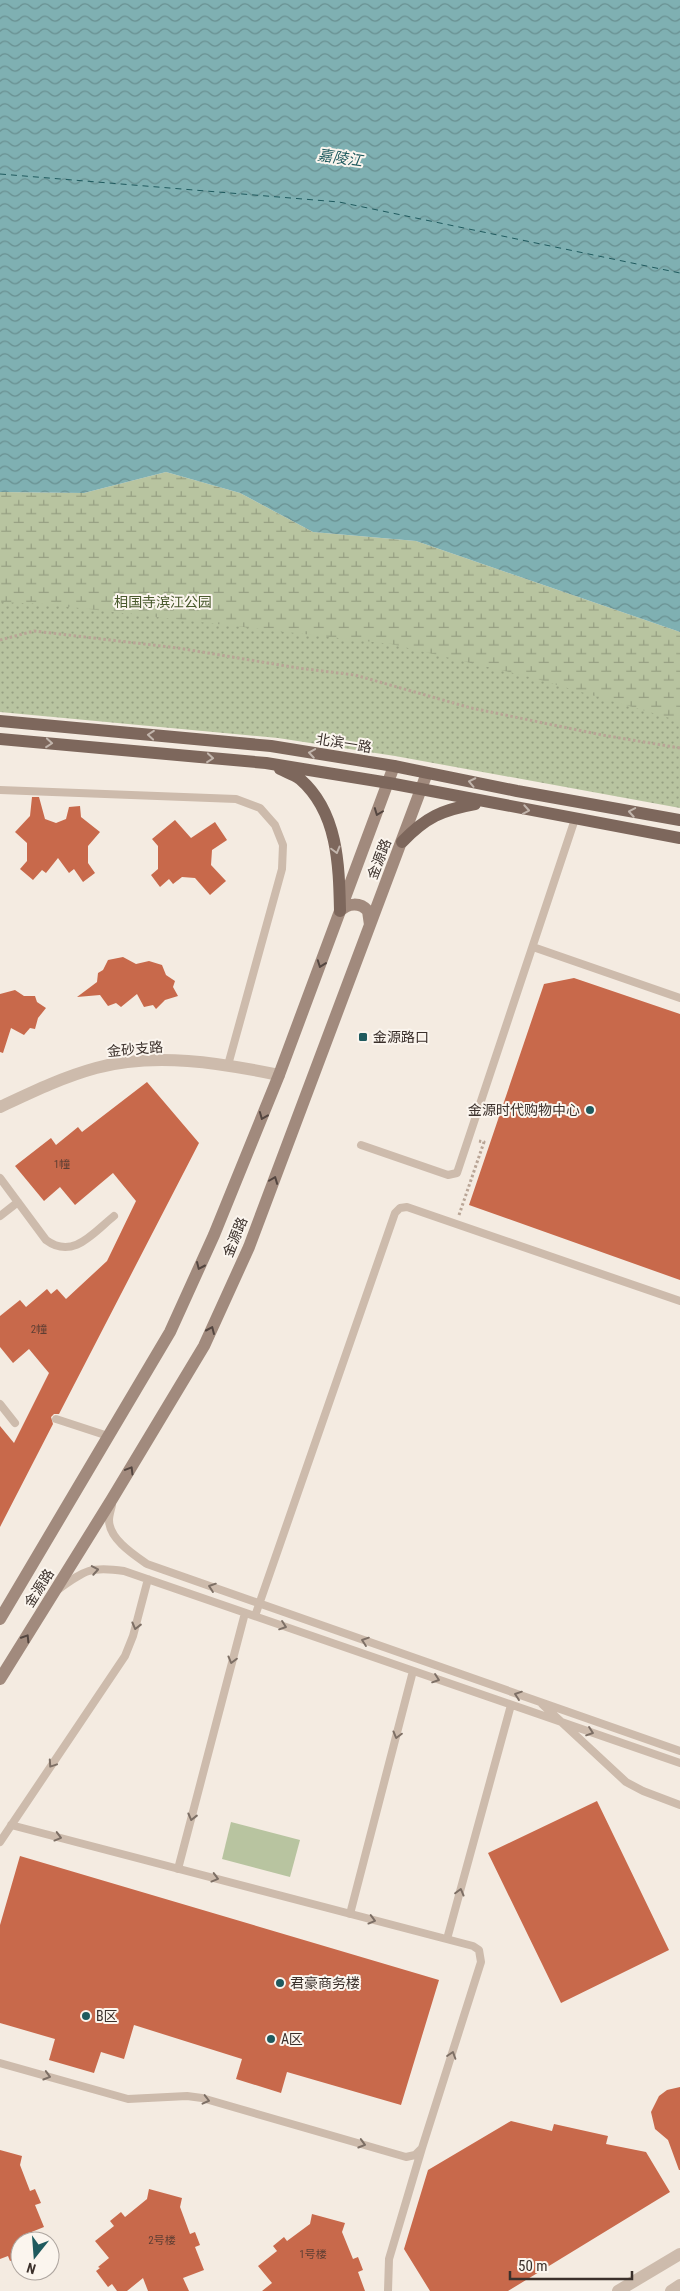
<svg xmlns="http://www.w3.org/2000/svg" width="680" height="2291" font-family="'Roboto Condensed','Noto Sans SC',sans-serif">
<defs>
<pattern id="grass-dots" width="8" height="8" patternUnits="userSpaceOnUse" patternTransform="scale(1.25)"><rect width="8" height="8" fill="#b8c4a0"/><path d="M2 2h.1M6 6h.1" fill="none" stroke="#97a083" stroke-width="1.8" stroke-linecap="round"/></pattern>
<pattern id="wetland-marsh" width="20" height="14" patternUnits="userSpaceOnUse" patternTransform="scale(1.25)"><rect width="20" height="14" fill="#b8c4a0"/><path d="M1 5h8M5 5V1M11 12h8M15 12V8" fill="none" stroke="#97a083"/></pattern>
<pattern id="water-waves" width="16" height="10" patternUnits="userSpaceOnUse" patternTransform="scale(1.25)"><rect width="16" height="10" fill="#7fb0b2"/><path d="M0 5q4-4 8 0t8 0" fill="none" stroke="#699091"/></pattern>
</defs>
<rect width="100%" height="100%" fill="#f4ebe1"/>
<path fill="url(#grass-dots)" d="M0 494 314 535 680 635V808L395 756 278 738 0 712Z"/>
<path fill="url(#wetland-marsh)" d="M166 472 240 493 313 532 416 541 680 632V721L530 677 391 644 45 604 0 602V492L84 493Z"/>
<path fill="#b8c4a0" d="M231 1822 300 1840 290 1877 222 1859Z"/>
<path fill="url(#water-waves)" d="M0 0H680V632L416 541 313 532 240 493 166 472 84 493 0 492Z"/>
<g fill="none" stroke-linecap="round" stroke-linejoin="round">
<path stroke="#1f5a5e" stroke-width="1" stroke-dasharray="6 5" stroke-linecap="butt" d="M0 174 339 202 680 273"/>
</g>
<path fill="#c8694b" d="M32 797H39L45 819 56 823 66 819 69 807 80 806 81 817 100 832 88 846V863L95 873 83 882 74 869 69 873 58 858 46 873 42 870 33 880 20 869 27 861V843L15 832 30 816Z
M175 820 191 838 215 822 227 840 212 850 211 865 226 881 210 895 195 878 182 877 173 884 169 879 160 887 151 875 158 869V846L152 839Z
M123 957 136 964 149 961 162 965 166 975 175 981 173 987 178 996 165 1000 156 1009 153 1005 144 1007 137 994 121 1007 116 1003 108 1006 100 995 77 997 97 982 98 973 103 970 108 960Z
M574 978 680 1014V1280L469 1205 544 984Z
M15 990 24 996H35L37 1002 46 1008 38 1018 35 1029 30 1028 24 1035 11 1028 3 1053 0 1052V994Z
M147 1082 199 1143 59 1414H54L51 1417 53 1424 0 1527V1426L14 1443 49 1373 29 1349 13 1363 0 1347V1316L20 1300 26 1307 47 1289 51 1294 57 1289 66 1299 107 1261 136 1201 113 1173 75 1205 60 1187 44 1201 15 1166 51 1138 56 1145 78 1127 82 1132Z
M597 1801 669 1950 561 2003 488 1853Z
M20 1856 439 1980 401 2105 287 2072 281 2093 236 2079 242 2059 134 2025 124 2059 101 2052 94 2073 49 2060 55 2039 0 2023V1925Z
M680 2087V2170H679L668 2140 655 2129 651 2112 659 2096 667 2090Z
M511 2121 552 2131 554 2124 608 2136 606 2144 646 2152 670 2192 508 2291H430L404 2249 428 2170Z
M0 2150 22 2156 20 2165 30 2191 35 2189 41 2203 35 2205 44 2227 24 2235 26 2241H20V2257L10 2261 8 2256 0 2259Z
M149 2189 182 2198 180 2207 190 2234 195 2232 200 2245 195 2247 204 2270 183 2278 189 2291H148L143 2278 127 2291H117L112 2284 108 2287 96 2271 100 2268 98 2267 109 2258 95 2241 114 2226 110 2221 121 2212 125 2217 147 2199Z
M312 2214 345 2223 342 2232 353 2259 358 2257 363 2270 358 2272 365 2291H262L272 2283 258 2266 277 2251 273 2246 284 2237 287 2241 310 2224Z"/>
<g fill="none" stroke-linecap="round" stroke-linejoin="round">
<path stroke="#b9a596" stroke-width="3" stroke-dasharray="2.5 2.5" stroke-linecap="butt" d="M0 640 34 631 178 648 298 668 355 675 471 708 602 735 680 748
M459 1215 484 1142 479 1141"/>
<path stroke="#cdbbac" stroke-width="8" d="M0 790 236 799 260 808 275 825 283 845 282 869 228 1065
M533 947 680 998
M361 1145 448 1175 457 1173 575 819
M0 1178 46 1240C73 1260 93 1233 114 1216
M0 1216 18 1202
M0 1404 15 1423
M56 1419 108 1436
M112 1505C111 1510 109 1515 109 1520 109 1539 134 1555 147 1564L680 1751
M59 1589C85 1570 91 1566 124 1571L680 1763
M255 1616 395 1213 400 1208 407 1207 680 1301
M542 1704 626 1782 643 1791 680 1805
M0 1842 125 1656 133 1636 148 1579
M178 1869 245 1613
M350 1914 413 1671
M447 1939 511 1705
M0 2063 128 2099 187 2096 202 2098 406 2157 415 2155 422 2148 481 1962 479 1950 473 1946 11 1825
M388 2291 389 2259 422 2148"/>
<path stroke="#cdbbac" stroke-width="12" d="M0 1107C32 1092 63 1077 96 1068 155 1052 221 1063 279 1075
M618 2291 680 2254
M671 2291 680 2285"/>
<path stroke="#a18a7d" stroke-width="12" d="M340 911C348 903 360 902 368 911L370 925
M0 1619 170 1332 214 1235 279 1075 394 766
M0 1679 112 1499 204 1346 249 1247 427 773"/>
<path stroke="#7d675c" stroke-width="12" d="M0 721 271 746 394 766 517 791 680 820
M0 739 266 763 389 783 680 838
M280 769C286 772 295 775 300 779 338 812 339 865 340 911
M402 842C426 817 442 810 475 804"/>
</g>
<defs><path id="oneway-chevron" d="M-2-3.5L2.5 0L-2 3.5" fill="none" stroke-width="1.6" stroke-linecap="round" stroke-linejoin="round" transform="scale(1.25)"/></defs>
<g stroke="#c2b5ac">
<use href="#oneway-chevron" transform="translate(151 735) rotate(-175)"/>
<use href="#oneway-chevron" transform="translate(49 743) rotate(5)"/>
<use href="#oneway-chevron" transform="translate(312 753) rotate(-171)"/>
<use href="#oneway-chevron" transform="translate(210 758) rotate(5)"/>
<use href="#oneway-chevron" transform="translate(472 782) rotate(-168)"/>
<use href="#oneway-chevron" transform="translate(526 810) rotate(10)"/>
<use href="#oneway-chevron" transform="translate(632 812) rotate(-170)"/>
<use href="#oneway-chevron" transform="translate(336 850) rotate(75)"/>
</g>
<g stroke="#544640">
<use href="#oneway-chevron" transform="translate(378 812) rotate(111)"/>
<use href="#oneway-chevron" transform="translate(321 964) rotate(110)"/>
<use href="#oneway-chevron" transform="translate(263 1116) rotate(112)"/>
<use href="#oneway-chevron" transform="translate(274 1180) rotate(-69)"/>
<use href="#oneway-chevron" transform="translate(200 1266) rotate(114)"/>
<use href="#oneway-chevron" transform="translate(211 1330) rotate(-66)"/>
<use href="#oneway-chevron" transform="translate(130 1470) rotate(-59)"/>
<use href="#oneway-chevron" transform="translate(26 1638) rotate(-58)"/>
</g>
<g stroke="#7d6f65">
<use href="#oneway-chevron" transform="translate(95 1570) rotate(-10)"/>
<use href="#oneway-chevron" transform="translate(212 1587) rotate(-161)"/>
<use href="#oneway-chevron" transform="translate(136 1626) rotate(104)"/>
<use href="#oneway-chevron" transform="translate(283 1626) rotate(19)"/>
<use href="#oneway-chevron" transform="translate(365 1641) rotate(-161)"/>
<use href="#oneway-chevron" transform="translate(232 1660) rotate(105)"/>
<use href="#oneway-chevron" transform="translate(436 1679) rotate(19)"/>
<use href="#oneway-chevron" transform="translate(518 1695) rotate(-161)"/>
<use href="#oneway-chevron" transform="translate(590 1732) rotate(19)"/>
<use href="#oneway-chevron" transform="translate(397 1735) rotate(105)"/>
<use href="#oneway-chevron" transform="translate(52 1764) rotate(124)"/>
<use href="#oneway-chevron" transform="translate(192 1817) rotate(104)"/>
<use href="#oneway-chevron" transform="translate(58 1837) rotate(15)"/>
<use href="#oneway-chevron" transform="translate(215 1878) rotate(15)"/>
<use href="#oneway-chevron" transform="translate(460 1892) rotate(-75)"/>
<use href="#oneway-chevron" transform="translate(372 1920) rotate(15)"/>
<use href="#oneway-chevron" transform="translate(452 2055) rotate(-72)"/>
<use href="#oneway-chevron" transform="translate(47 2076) rotate(16)"/>
<use href="#oneway-chevron" transform="translate(206 2100) rotate(14)"/>
<use href="#oneway-chevron" transform="translate(362 2144) rotate(16)"/>
</g>
<g fill="#1f5a5e" stroke="#fbf5ee" stroke-width="2">
<rect x="358" y="1032" width="10" height="10" rx="2.5"/>
<circle cx="590" cy="1110" r="5"/>
<circle cx="280" cy="1983" r="5"/>
<circle cx="86" cy="2016" r="5"/>
<circle cx="271" cy="2039" r="5"/>
</g>
<g text-anchor="middle" stroke-width="4" stroke-linejoin="round" paint-order="stroke">
<g font-size="11" fill="#5e3e33">
<text x="62" y="1168">1幢</text>
<text x="39" y="1333">2幢</text>
<text x="162" y="2244">2号楼</text>
<text x="313" y="2258">1号楼</text>
</g>
<g font-size="14" fill="#4a5a2e" stroke="#fbf5ee">
<text x="163" y="607">相国寺滨江公园</text>
</g>
<g font-size="14" fill="#3b302b" stroke="#fbf5ee">
<text transform="translate(344 743) rotate(9)" y="5">北滨一路</text>
<text transform="translate(379 859) rotate(-69)" y="5">金源路</text>
<text transform="translate(135 1049) rotate(-5)" y="5">金砂支路</text>
<text transform="translate(235 1237) rotate(-68)" y="5">金源路</text>
<text transform="translate(39 1588) rotate(-58)" y="5">金源路</text>
</g>
<g font-size="14" fill="#3b302b" stroke="#fbf5ee" text-anchor="start">
<text x="373" y="1042">金源路口</text>
<text x="580" y="1115" text-anchor="end">金源时代购物中心</text>
<text x="290" y="1988">君豪商务楼</text>
<text x="96" y="2021">B区</text>
<text x="281" y="2044">A区</text>
</g>
<g font-size="15" font-style="italic" fill="#1f5a5e" stroke="#fbf5ee">
<text transform="translate(340 158) rotate(8)" y="5">嘉陵江</text>
</g>
</g>
<g transform="translate(35 2256) rotate(197)"><circle r="24" fill="#fbf5ee" stroke="#aea6a0"/>
<path d="M0-4L9 19L0 12L-9 19Z" fill="#1f5a5e"/>
<text y="-8" font-size="14" font-weight="bold" text-anchor="middle" fill="#3b302b">N</text>
</g>
<path d="M510 2271v8h122v-8" fill="none" stroke="#3b302b" stroke-width="2.5"/>
<text x="518" y="2271" font-size="15" fill="#3b302b" stroke="#fbf5ee" stroke-width="4" paint-order="stroke">50 m</text>
</svg>
